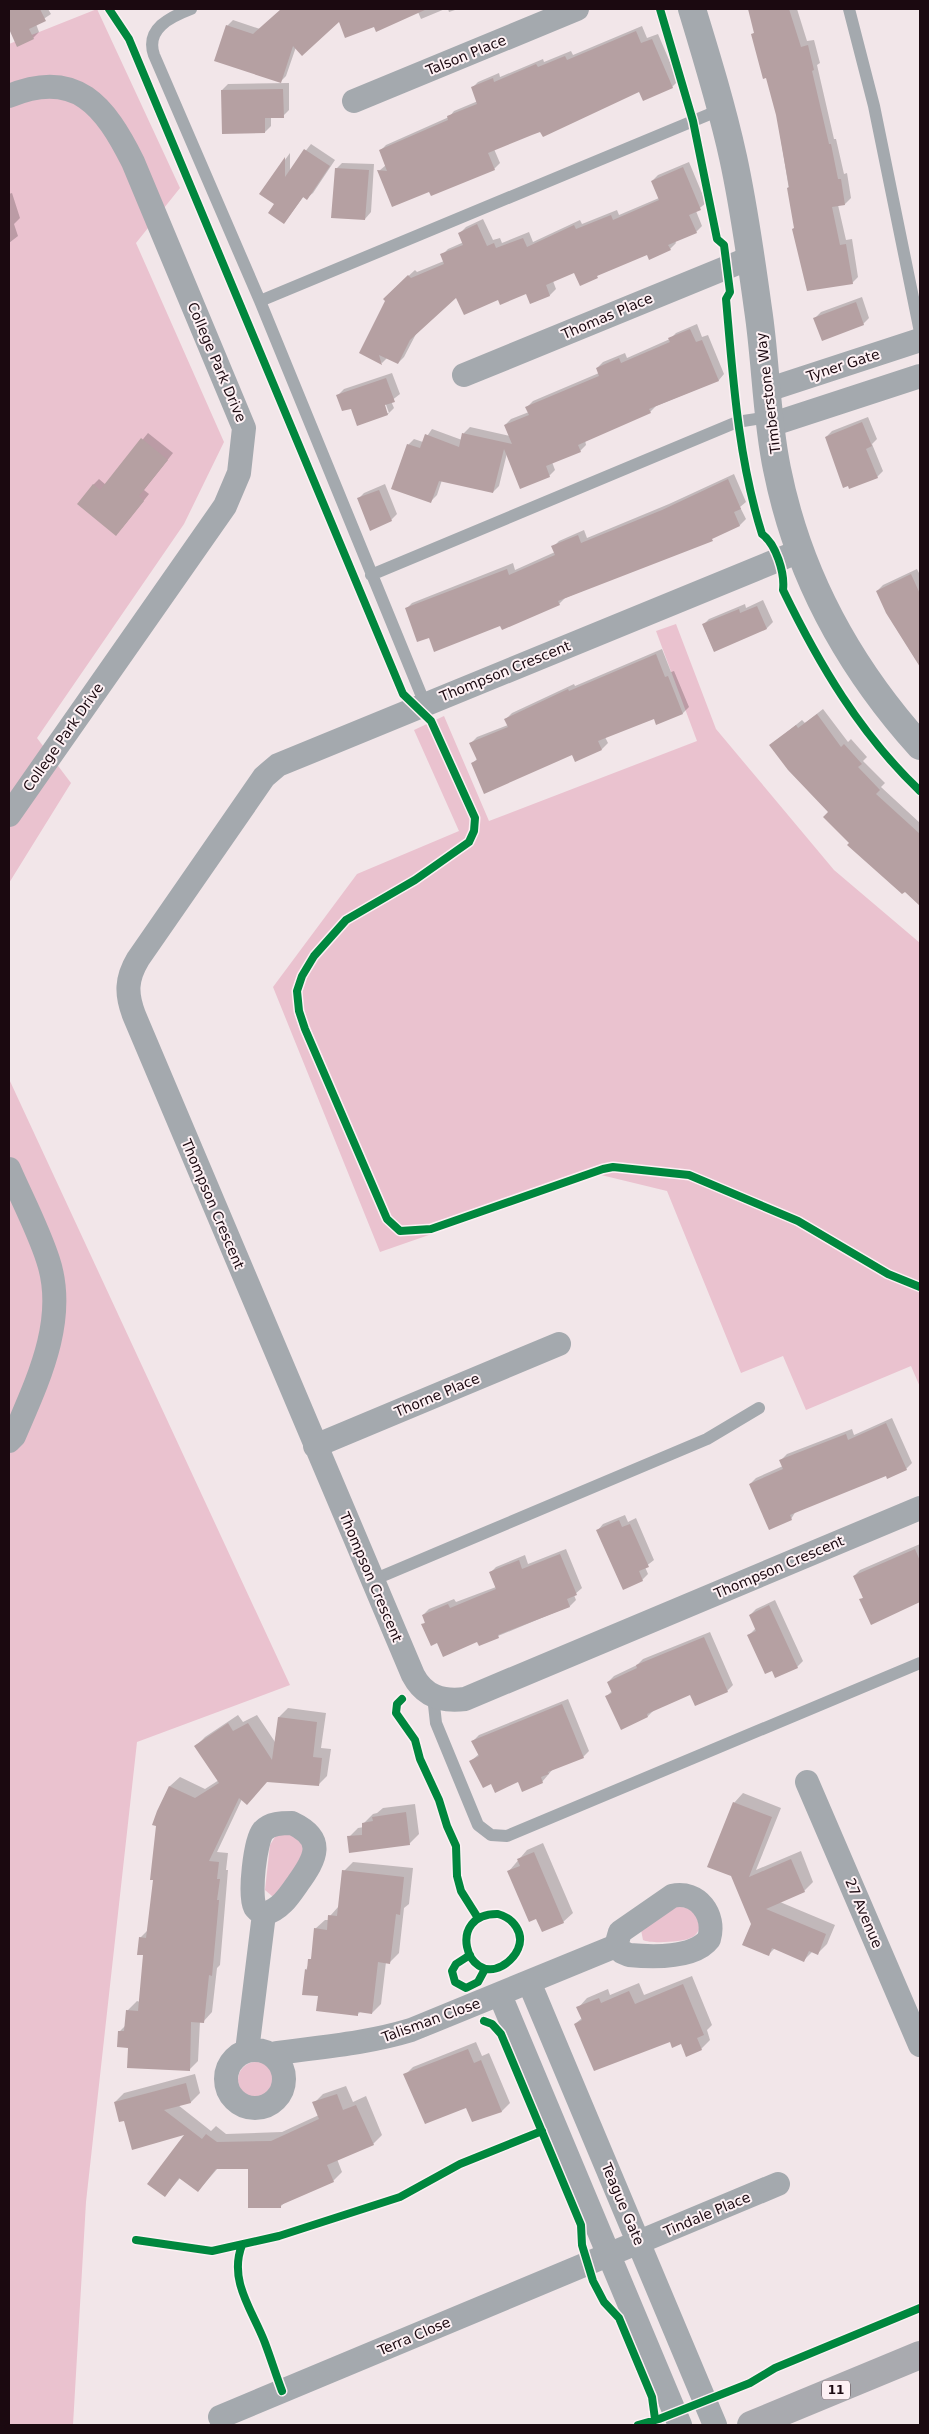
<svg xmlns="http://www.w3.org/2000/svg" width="929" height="2434" font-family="'DejaVu Sans',sans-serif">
<rect width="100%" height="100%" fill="#f2e6e9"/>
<path fill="#eac2cf" d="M97 9 180 188 136 243 224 442 184 524 37 738 71 783 9 883V44Z
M676 624 716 729 834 870 920 943V1387L911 1366 806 1410 783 1356 741 1373 667 1191 601 1175 380 1252 273 987 357 874 459 831 414 730 444 716 489 821 697 741 656 631Z
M9 1079 290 1685 137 1742 86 2202 73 2425H9Z
M285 1833 300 1838 304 1852 280 1894 272 1896 265 1890 270 1845 275 1837Z
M675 1906 693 1909 700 1926C698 1932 696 1936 690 1938 683 1942 650 1944 643 1940L641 1930Z
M238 2080a18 18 0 1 1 36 0a18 18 0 1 1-36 0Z"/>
<path fill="#0003" fill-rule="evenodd" d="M9 9H48L51 14 36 24 39 32 33 38 17 45 9 26Z
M282 9H445L421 19 418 12 374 25 339 20 296 47 286 76 280 82 227 26 233 20 260 29Z
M448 9H458L449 12Z
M749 9H797L807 41 814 40 820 63 817 65 834 139H836L844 174 847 173 851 198 845 204 838 205 846 240 852 239 858 277 852 283 795 227 777 115 767 76 752 35 755 32Z
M642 26 647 38 658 34 678 81 672 87 640 91 494 149 500 163 494 169 430 190 379 171 386 165 380 151 386 145 449 117 454 111 478 101 472 88 478 82 499 73 500 77 543 59 544 62 571 51 573 55Z
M289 83V110L283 116 271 117V126L265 132 222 90 228 84Z
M311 144 335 160 313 193 307 198 304 196 284 223 276 204 261 193 290 153V171Z
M689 162 706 203 696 211 702 226 696 232 675 241 676 243 670 249 648 254 601 273 581 285 575 271 553 281 556 289 550 295 531 303 526 292 499 299 457 295 416 334 404 357 398 363 387 358 382 363 361 353 390 293 415 270 417 272 444 261 442 255 448 249 464 242 460 233 466 227 483 219 493 240 500 238 502 243 529 232 533 242 580 220 582 224 617 210 619 215 659 198 652 181 658 175Z
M342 163 374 164 371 212 365 219 336 169Z
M12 193 20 218 14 224 18 236 9 243V194Z
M862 297 869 318 863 324 815 318 821 312Z
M697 324 702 337 708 335 724 374 719 380 656 406 650 412 585 440 586 445 580 451 552 462 555 470 549 476 507 453 499 486 493 492 442 480 437 495 431 501 408 445 414 439 423 442 432 429 462 440 464 433 470 427 510 436 505 425 511 419 529 412 527 407 533 401 599 373 597 368 603 362 625 353 627 358 670 339 676 333Z
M392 373 400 394 391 401 394 408 388 414 352 407 338 395 344 389ZM384 399 389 413H386Z
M868 417 877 439 872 444 883 471 877 477 826 437 832 431Z
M148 433 173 453 144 490 149 494 122 528 93 485 99 479 106 485Z
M734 474 746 502 740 507 746 519 740 525 565 598 559 604 501 624 430 637 406 609 412 603 513 563 515 570 555 552 553 547 559 541 584 530 587 538 669 504Z
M385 484 397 514 391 520 358 499 364 493Z
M917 569 920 575V666L887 613 877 591 883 585Z
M763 600 773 622 767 628 714 651 703 625 709 619 745 604 746 608Z
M662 649 671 672 674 671 689 707 683 713 654 717 605 737 608 743 602 749 473 763 477 759 471 743 477 737 508 725 506 719 512 713 574 684 575 686Z
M823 709 848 742 851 739 867 757 863 761 885 783 881 787 920 823V905L851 843 830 812 771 745 802 720 805 723Z
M892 1418 912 1463 906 1469 886 1474 796 1511 791 1519 750 1484 756 1478 783 1466 781 1460 787 1454 852 1429 854 1435Z
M625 1515 628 1522 636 1518 654 1560 645 1567 648 1574 642 1580 598 1530 603 1524Z
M920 1544V1601L871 1623 861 1600 864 1597 854 1576 860 1570Z
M566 1549 582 1588 574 1595 576 1600 570 1606 479 1644 478 1640 438 1642 423 1625 426 1621 423 1615 429 1609 454 1599 456 1602 496 1587 490 1573 496 1567 525 1555 528 1564Z
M775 1600 803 1661 797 1667 749 1635 756 1628 750 1615 756 1609Z
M710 1632 733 1685 727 1691 691 1693 654 1710 648 1716 607 1696 612 1691 608 1682 614 1676 637 1665 643 1659Z
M568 1699 589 1751 583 1757 553 1769 542 1782 518 1781 492 1783 471 1761 479 1754 473 1741 479 1735Z
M288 1708 326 1713 321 1748 331 1749 327 1776 318 1785 268 1781 242 1799 217 1852 228 1853 226 1870H228L220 1965 217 1968 212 2012 203 2022 200 2021 198 2061 189 2070 129 2047 119 2032 126 2025 127 2011 137 2001 140 2002 144 1954 140 1938 148 1930 154 1879 157 1826 153 1824 170 1786 180 1777 205 1789 219 1780 196 1746 205 1737 238 1715 243 1722 257 1715 275 1742 279 1717Z
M743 1793 781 1808 756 1870 801 1851 813 1882 804 1891 780 1902 835 1925 827 1944 818 1953 813 1951 804 1960 775 1948 769 1954 752 1924 734 1803Z
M415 1804 419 1834 409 1844 349 1837 358 1828 364 1827V1823L373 1814 377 1813 383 1808Z
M543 1843 573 1913 563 1922 537 1918 509 1871 527 1850Z
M353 1862 413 1868 409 1904 404 1908 399 1953 390 1962H386L381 2004 372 2013 361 2011 357 2015 320 1995 306 1970 312 1957 315 1929 325 1920H329L330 1916 339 1906 344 1871Z
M692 1976 712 2025 707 2030 710 2040 701 2049 670 2040 575 2024 582 2018 578 2008 587 1998 608 1989 610 1995 639 1983 644 1995Z
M476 2042 482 2056 489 2053 510 2103 502 2111 473 2121 466 2106 405 2075 413 2067Z
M195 2074 200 2093 191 2102 178 2105 211 2131 216 2126 226 2134 282 2132 319 2115 314 2103 323 2094 346 2086 353 2102 366 2096 382 2135 373 2144 337 2159 342 2172 333 2181 286 2201 280 2207 249 2168H218L198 2191 180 2178 165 2196 187 2133 124 2119 115 2102 124 2093Z"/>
<path fill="#b5a0a2" d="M9 9H40L46 21 29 29 34 39 17 47 9 29Z
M281 9H427L376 32 374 27 345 38 339 22 302 56 293 46 281 83 214 61 226 25 253 34Z
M748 9H789L801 47 808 45 814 70 812 71 829 144H831L838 179H841L845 205 832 207 840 245 846 244 853 284 807 291 792 229 794 228 787 188 789 187 776 115 766 78 763 79 751 34 754 33Z
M636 31 641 43 652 39 673 88 643 101 639 92 543 137 540 132 532 135 488 153 495 170 431 196 429 192 392 207 377 170 387 171 379 150 448 120 447 116 477 104 471 87 493 78 494 82 536 64 538 67 565 56 567 60Z
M283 89 284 118H265V133L222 134 221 90Z
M304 149 330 166 307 200 303 197 284 224 268 213 274 204 259 194 285 157V177Z
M683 167 701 210 689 215 697 233 668 245 671 250 649 260 647 255 597 276 598 278 580 286 574 273 546 285 550 296 530 304 526 294 500 305 498 300 464 315 456 298 410 340 398 364 379 355 382 365 359 353 385 301 383 299 408 275 411 278 444 264 440 254 463 245 458 233 477 224 487 246 494 243 496 248 523 238 527 247 574 225 576 229 611 215 613 220 659 200 651 181Z
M335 168 369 170 365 220 331 218Z
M856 302 864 325 822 341 813 318Z
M690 329 696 342 702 340 719 381 649 409 651 413 578 445 581 452 546 466 550 477 520 489 504 449 493 493 439 481 431 503 391 489 407 444 420 448 425 434 459 447 462 433 512 444 504 425 529 415 525 407 599 376 596 368 619 358 621 363 670 342 668 338Z
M386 378 395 402 385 405 388 415 357 426 351 409 342 411 336 395Z
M862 422 872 446 866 449 878 478 849 489 848 486 843 488 825 437Z
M141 438 168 460 139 496 144 501 116 536 77 504 93 484 100 490Z
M728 479 741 509 734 512 740 526 712 539 713 541 558 601 560 605 502 630 500 626 434 652 429 638 417 642 405 608 507 569 509 575 555 555 551 546 578 535 581 543 662 510Z
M379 490 392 521 370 531 357 498Z
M911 574 920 594V667L886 613 876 591Z
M757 606 767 629 714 652 702 624 739 609 740 613Z
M656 654 665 677 668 676 683 714 656 725 654 719 598 741 602 750 575 762 572 755 484 794 471 763 477 760 469 743 508 727 504 719 568 689 569 691Z
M817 714 841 747 844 744 862 764 858 767 880 790 876 794 920 834V906L905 892 902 894 847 845 849 843 823 817 828 812 788 770 769 745 796 725 798 728Z
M886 1423 907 1470 887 1479 886 1476 790 1515 792 1520 769 1530 749 1484 783 1469 779 1460 846 1434 848 1440Z
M619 1520 622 1527 630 1524 649 1567 639 1571 643 1581 623 1590 596 1530Z
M915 1549 920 1561V1602L871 1625 859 1599 863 1598 853 1576Z
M560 1554 577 1595 567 1599 570 1607 498 1635 499 1638 479 1646 477 1642 443 1657 437 1643 431 1646 421 1624 425 1623 422 1615 448 1604 450 1608 496 1589 489 1572 519 1560 522 1569Z
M769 1605 798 1668 775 1678 772 1671 765 1674 747 1635 756 1631 749 1615Z
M704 1637 728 1692 695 1706 690 1695 647 1714 648 1717 621 1730 605 1696 612 1693 607 1682 637 1668 636 1665Z
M562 1704 584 1758 548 1772 549 1774 541 1777 543 1783 522 1792 518 1782 495 1793 491 1784 483 1788 469 1761 479 1756 471 1741Z
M278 1717 317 1722 313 1757 322 1758 319 1786 267 1782 247 1805 239 1798 209 1861 219 1862 217 1879H220L217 1900H219L212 1976 209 1975 204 2023 191 2022 190 2071 127 2068 128 2048 117 2047 118 2031H124L126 2010 138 2011 143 1955H137L139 1937 146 1938 153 1880H150L156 1826 152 1825 157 1811 169 1786 195 1798 219 1783 194 1746 228 1723 233 1731 248 1723 272 1760Z
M733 1802 772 1817 749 1877 791 1859 805 1892 766 1909 826 1934 818 1955 809 1951 804 1962 772 1948 769 1956 742 1945 751 1924 731 1876 707 1867Z
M406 1812 410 1845 349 1853 347 1836 362 1835V1823L373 1821 372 1817Z
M534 1852 564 1923 542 1932 536 1919 529 1922 507 1871 520 1866 517 1859Z
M342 1870 404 1877 400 1915 396 1914 390 1964 378 1962 372 2014 358 2012V2016L316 2011 318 1996 302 1995 305 1969 307 1970 308 1959H311L314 1928 327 1930 328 1915 337 1916Z
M683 1984 704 2035 697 2038 702 2050 686 2057 681 2044 672 2048 670 2042 594 2071 574 2024 582 2020 576 2007 599 1998 601 2003 629 1991 635 2004Z
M468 2049 474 2063 481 2060 502 2112 472 2122 466 2108 425 2124 403 2074Z
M186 2083 191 2103 164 2110 202 2139 206 2134 217 2142 271 2141 319 2119 312 2102 337 2094 343 2110 356 2105 374 2145 327 2165 334 2182 281 2205V2208H248V2169H216L198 2192 179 2178 165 2197 147 2184 184 2135 132 2150 124 2121 119 2122 114 2102Z"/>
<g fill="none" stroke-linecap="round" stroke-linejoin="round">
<path stroke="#a4a9ae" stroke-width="12" d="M191 9C170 17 145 29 154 55L260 301 425 704
M849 9 874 106 920 332
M260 301 722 109
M371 575 737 422 769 417
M373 1580 707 1439 759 1408
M433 1696 436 1723 478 1825 491 1835 507 1836 920 1663"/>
<path stroke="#a4a9ae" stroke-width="24" d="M9 96C76 68 105 106 133 162L244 428 239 473 225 506 9 815
M354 101 577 9
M464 375 750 258
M767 390 920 340
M770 425 920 376
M800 551 278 765 264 777 138 959C126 979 126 994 134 1015L413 1675C424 1696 442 1702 465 1699L920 1508
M9 1169C22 1199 38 1229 48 1260 68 1320 37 1382 14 1436L9 1441
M315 1446 559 1344
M807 1782 920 2045
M292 1823C326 1839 316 1858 298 1883 289 1896 280 1910 264 1914 260 1912 257 1910 255 1907 249 1895 255 1841 263 1831 270 1823 282 1823 292 1823Z
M529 1982 715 2425
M500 1995 680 2425
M226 2079a29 29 0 1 1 58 0a29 29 0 1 1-58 0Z
M247 2051 264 1914
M271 2054C319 2047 365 2044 411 2030L616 1946 622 1952 629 1955C651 1957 694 1959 709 1939 716 1915 698 1890 672 1896L620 1932 616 1946
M220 2417 778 2184"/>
<path stroke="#a4a9ae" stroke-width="28" d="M692 9C707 58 722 107 733 157 744 207 751 258 758 309 766 362 766 416 777 469 798 574 849 667 920 746"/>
<path stroke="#a9aaaf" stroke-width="28" d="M751 2425 920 2355"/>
<g stroke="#fdf1f4" stroke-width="11">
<path id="cycleway" d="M109 9 129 39 403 694 431 721 475 818 474 831 469 842 415 880 346 920 314 956 302 976 297 991 299 1011 305 1029 387 1219 400 1231 431 1229 603 1169 613 1167 689 1175 798 1221 888 1274 920 1287
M660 9 693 121 717 239 724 245 730 292 726 299C733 378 738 458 762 534 776 544 785 573 783 590 819 664 860 734 920 791
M402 1699 397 1704 396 1713 415 1740 420 1759 439 1800 447 1826 456 1846 457 1876 461 1891 478 1918
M498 1914C513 1918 525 1933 518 1949 515 1956 509 1962 502 1966 466 1985 446 1913 498 1914Z
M470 1955 456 1964 452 1971 455 1982 466 1988 478 1982 485 1969
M484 2021 492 2024 501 2034 581 2225 582 2245 593 2281 604 2302 619 2318 652 2397 655 2419
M136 2240 212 2251 279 2236 400 2197 460 2164 542 2131
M242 2245C228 2281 253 2311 265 2343 271 2359 276 2375 282 2391
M638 2425 659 2419 750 2383 775 2368 920 2308"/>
</g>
<use href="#cycleway" stroke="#00873e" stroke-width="8"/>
</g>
<g text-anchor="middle" stroke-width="4" stroke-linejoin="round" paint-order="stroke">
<rect fill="#fdf1f4" stroke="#5f4f54" stroke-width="1" x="822" y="2380.5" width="28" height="19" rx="4"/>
<g font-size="12" font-weight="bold" fill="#1b0910">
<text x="836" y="2394">11</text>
</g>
<g font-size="14" fill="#1b0910" stroke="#fdf1f4">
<text transform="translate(466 55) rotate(-22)" y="5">Talson Place</text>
<text transform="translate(607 316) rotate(-23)" y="5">Thomas Place</text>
<text transform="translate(217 362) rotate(67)" y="5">College Park Drive</text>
<text transform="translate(843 365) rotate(-18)" y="5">Tyner Gate</text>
<text transform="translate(768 393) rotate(-97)" y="5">Timberstone Way</text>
<text transform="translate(505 671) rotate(-22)" y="5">Thompson Crescent</text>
<text transform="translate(63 737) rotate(-55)" y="5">College Park Drive</text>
<text transform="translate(213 1204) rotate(67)" y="5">Thompson Crescent</text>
<text transform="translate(437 1395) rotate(-23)" y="5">Thorne Place</text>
<text transform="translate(779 1567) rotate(-23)" y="5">Thompson Crescent</text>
<text transform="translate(371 1577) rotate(67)" y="5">Thompson Crescent</text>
<text transform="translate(864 1913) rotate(67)" y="5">27 Avenue</text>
<text transform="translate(431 2020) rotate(-20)" y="5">Talisman Close</text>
<text transform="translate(623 2204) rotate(67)" y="5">Teague Gate</text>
<text transform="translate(707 2214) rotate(-23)" y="5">Tindale Place</text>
<text transform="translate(414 2336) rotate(-23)" y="5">Terra Close</text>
</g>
</g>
<rect width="929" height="2434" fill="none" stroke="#1b0910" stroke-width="20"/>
</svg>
